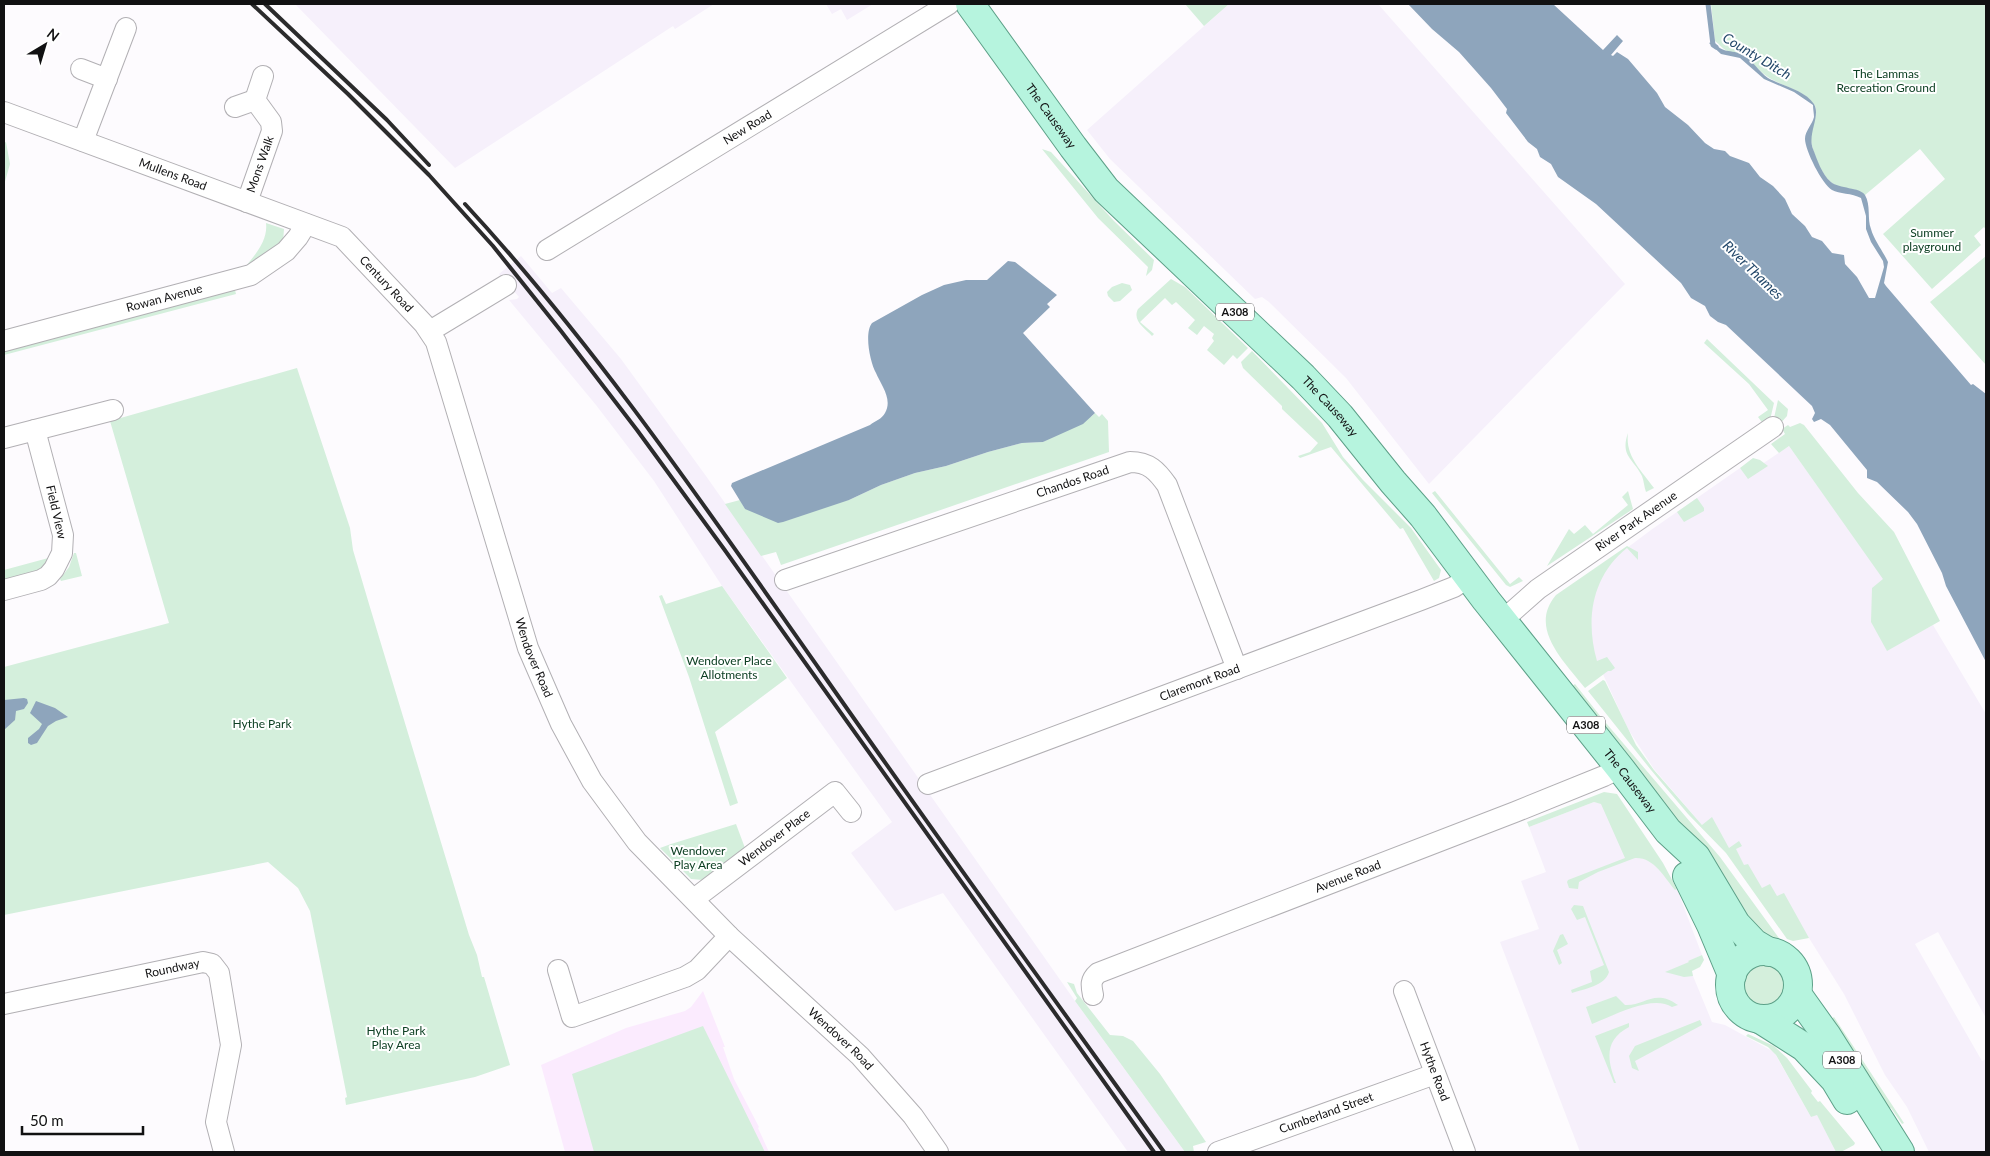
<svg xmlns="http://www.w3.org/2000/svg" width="1990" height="1156" font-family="Lato,sans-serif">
<rect width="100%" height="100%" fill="#fdfbfe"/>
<path fill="#f6f0fb" d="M295 4H714L675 29 673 26 455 168Z
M826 4H873L847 20 841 9 832 14Z
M1229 4H1378L1625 284 1429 484 1346 378 1269 302 1262 297 1255 299 1110 159 1087 130Z
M521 256 552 293 561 288 621 359 706 476 1075 1001 1185 1152H1128L943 893 895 911 851 853 892 822 722 586 654 481 596 405 509 300 517 299 519 297 499 274Z
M1789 446 1884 579 1886 650 1933 625 1986 714V1018L1938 932 1915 944 1982 1061 1986 1059V1152H1929L1907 1107 1885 1075 1844 994 1809 938 1702 825 1654 769 1628 729 1597 661 1552 604 1651 530 1740 468 1746 475Z
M1594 802 1608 805 1677 889 1702 955 1689 961 1693 976 1712 1022 1725 1025 1774 1052 1811 1117 1817 1114 1836 1152H1580L1500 942 1539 929 1521 881 1546 872 1529 827Z"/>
<path fill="#fbebfe" d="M703 991 725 1047H723L734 1079 759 1127 758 1128 769 1152H565L541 1065 626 1028 685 1011 691 1007Z"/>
<path fill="#d4efdc" d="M1185 4H1229L1204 26Z
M1711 4H1986V230L1984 227 1974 236 1981 245 1932 289 1883 234 1945 179 1920 149 1865 195C1856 186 1841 191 1831 182 1821 175 1809 145 1811 134 1811 125 1820 113 1814 104 1804 90 1781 86 1768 77 1759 71 1753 63 1745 56 1740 52 1733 54 1727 51 1723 49 1719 44 1715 41Z
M6 142 10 164 4 185V143Z
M1042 149 1051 152 1114 221 1154 260 1152 270 1146 276 1148 267 1098 218Z
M266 223 284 229 283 243 250 268 4 333V329L5 330 246 266C257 253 268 239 266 223Z
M1986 256V365L1930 302Z
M1171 279 1185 287 1248 348 1237 359 1233 355 1224 365 1207 350 1214 341 1212 338 1214 334 1204 326 1197 335 1188 328 1195 320 1176 302 1172 305 1165 298 1140 322 1154 334 1152 336C1145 328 1132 321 1138 309Z
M1122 283 1130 285 1132 290 1120 301 1114 302 1108 296 1107 292 1112 287Z
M234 286 236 294 4 355V346Z
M1707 339 1774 403 1770 420 1764 425 1758 417 1768 410 1749 384 1704 343Z
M1252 351 1322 423 1343 457 1363 480 1411 528 1441 570 1439 578 1434 581 1403 528 1400 529 1331 447 1300 458 1298 456 1310 452 1318 443 1282 409V406L1243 368 1241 362Z
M297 368 350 528 353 550 369 604 469 935 477 955 482 977H484L510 1065 475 1077 346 1105 345 1098 347 1097 310 911 298 888 268 862 4 915V667L169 623 110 421Z
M1778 400 1788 409 1787 416 1779 425 1774 418Z
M1095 413 1099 417 1102 414 1108 421 1109 452 781 565 776 552 761 556 725 504 740 500 745 509 849 500 881 485 915 473 946 466 988 452 1022 443 1043 442 1092 416Z
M1800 423 1804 425 1858 493 1894 532 1940 621 1887 651 1871 622 1872 588 1883 579 1789 446 1779 453 1771 444 1785 434 1782 429 1788 425 1790 427Z
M1628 433C1625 456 1641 470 1654 488L1646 492C1644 487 1644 481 1642 476 1633 458 1620 456 1628 433Z
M1753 458 1760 460 1768 466 1748 479 1740 468Z
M1435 491 1510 584 1519 577 1523 581 1510 587 1506 585 1432 493Z
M1628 491 1633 509 1547 566 1569 529 1574 534 1585 525 1593 534 1628 505 1622 497Z
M1697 498 1704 508V511L1684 522 1677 512Z
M1627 546 1638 552V560L1627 548C1592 576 1585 619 1597 661L1607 657 1615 668 1611 671H1608L1585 688C1564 661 1528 628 1556 595Z
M74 553H76L82 576 61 581 60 579 69 567Z
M52 557 45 569 4 583V570Z
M722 586 787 678 715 732 738 803 730 806 689 677 659 596 662 595 666 604Z
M1603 680 1605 681 1636 745 1654 770 1702 825 1712 817 1729 848 1739 841 1742 846 1736 849 1744 865 1748 864 1762 888 1770 884 1777 896 1784 893 1809 938 1793 941 1787 939 1726 853 1688 814 1651 770 1588 691Z
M1575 684 1601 717 1596 718 1571 687Z
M1606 723 1720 857 1784 945 1755 929 1684 828 1604 727Z
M1604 792 1617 794 1663 863 1677 889 1675 890C1664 877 1654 857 1635 858L1598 872 1579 882 1578 889 1569 888 1567 882 1568 880 1625 858 1601 804 1594 802 1529 827 1527 822Z
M736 824 745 848 703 880 691 879 660 848 671 844Z
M1574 905 1583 906 1609 972C1605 986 1584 989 1572 993L1571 990 1592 982 1590 971 1604 965 1585 917 1577 920 1571 909Z
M1563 934 1568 944 1557 950 1562 963 1559 965 1553 951 1560 935Z
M1702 955 1704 960 1700 967 1692 971 1693 976 1684 977 1665 972 1689 962 1688 961Z
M1741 986a23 23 0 1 1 46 0a23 23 0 1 1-46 0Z
M1067 982 1074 984 1077 993 1110 1035 1123 1036 1133 1041 1160 1074 1206 1142 1193 1146 1194 1152H1185L1075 1001 1077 998Z
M1616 996 1625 1005C1645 1006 1654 988 1678 1005L1672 1007C1652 994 1613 1016 1592 1024L1586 1007Z
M1834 1017 1904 1123 1902 1124 1891 1108H1886L1830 1020Z
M1700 1020 1702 1025 1635 1061 1639 1071 1632 1068 1629 1056 1635 1046Z
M1629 1023V1027C1604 1040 1607 1060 1616 1083H1614L1595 1036Z
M703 1026 765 1152H594L572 1074Z
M1748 1034 1774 1046 1787 1058 1812 1091 1811 1093 1818 1102 1820 1101 1855 1143 1854 1145 1841 1152H1836L1817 1115 1811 1117 1776 1055 1768 1047 1746 1036Z"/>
<path fill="#8ea5bc" d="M1408 4H1553L1603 50 1617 35 1623 41 1611 55 1613 56 1617 52 1628 59 1657 93 1665 107 1688 125 1705 143 1714 149 1725 151 1730 156 1749 163 1760 177 1773 186 1785 199 1792 214 1805 226 1812 237 1822 241 1832 253 1844 255 1845 264 1857 277 1869 298H1875L1884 267 1883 261 1871 242 1866 229V216L1861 198C1852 193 1839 194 1832 190 1822 184 1805 150 1805 139 1805 131 1812 125 1814 117 1814 114 1813 109 1813 105L1794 92 1764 79 1740 58 1721 54 1709 43 1714 41C1720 54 1732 49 1743 55 1753 60 1759 72 1768 78 1782 86 1805 90 1814 104 1821 116 1807 134 1813 149 1817 159 1822 175 1831 182 1839 189 1860 187 1865 195 1871 205 1867 219 1871 229 1874 240 1883 251 1888 262L1884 283 1886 286 1971 385 1973 384 1986 394V662L1946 586 1942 573 1917 524 1908 512 1877 482 1867 478V470L1830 425 1821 419 1814 422 1812 419 1815 413 1812 406 1726 325 1718 322 1710 316 1705 306 1691 298 1681 283 1596 204 1558 177 1551 164 1540 157 1537 149 1528 142 1506 113 1507 109 1491 88 1459 52 1432 29Z
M1008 261 1015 262 1057 295 1047 304 1050 307 1023 333 1095 413 1083 424 1043 442 1022 443 988 452 946 466 915 473 881 485 849 500 783 522 778 523 745 509 731 486 732 483 870 425C875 421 882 419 885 413 893 399 881 385 876 373 870 362 864 333 872 323L922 295 944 285 966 280H987Z
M24 698 27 699 28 703 24 709 16 711 15 720 4 730V700Z
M36 701 55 708 68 717 56 721 48 726 37 743 31 745 28 743V738L39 729 42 724 30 713Z"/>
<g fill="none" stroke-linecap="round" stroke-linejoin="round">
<path stroke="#8ea5bc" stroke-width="5" d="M1708 4 1713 45 1716 47"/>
<g stroke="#b2b0b4" stroke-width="22">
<g id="street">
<path d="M81 69 107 79"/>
<path d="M235 107 255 100"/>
<path id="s1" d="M4 112 342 237 424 324 436 342 528 648 561 724 592 781 637 842 729 936 860 1056 913 1116 938 1152"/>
<path d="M83 141 126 28"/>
<path id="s2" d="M247 202 272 131 271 122 255 100 263 76"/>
<path id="s3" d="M547 250 949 4"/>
<path d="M430 331 506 285"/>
<path id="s4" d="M4 341 251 275 286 251 298 237 306 224"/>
<path d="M4 438 113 410"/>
<path id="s5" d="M785 580 1130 462C1149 462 1157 471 1167 485L1237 669"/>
<path d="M4 590 41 580 48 576 54 569 62 553 63 535 35 430"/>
<path id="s6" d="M1503 620 1538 589 1773 427"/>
<path id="s7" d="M928 784 1421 600 1454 587 1469 577"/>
<path id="s8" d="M694 899 835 792 851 812"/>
<path d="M558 970 572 1017 685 977 697 970 729 936"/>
<path id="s9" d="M1404 991 1465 1152"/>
<path id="s10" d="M1093 995C1091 985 1090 980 1098 973L1515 812 1604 776 1620 768"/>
<path id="s11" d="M4 1004 203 962 212 964 219 973 231 1045 216 1122 224 1152"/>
<path id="s12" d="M1218 1152 1435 1074"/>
</g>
</g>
<g stroke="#5da088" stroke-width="30">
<g id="primary">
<path id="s13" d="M970 4 1073 147 1106 190 1303 377 1340 416 1393 482 1423 516 1486 600 1620 768 1668 831 1696 857 1736 924 1754 943 1769 952"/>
<path d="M1687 876 1711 925 1732 975"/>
<circle cx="1764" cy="985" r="34"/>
<path d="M1797 994 1827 1036 1900 1152"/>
<path d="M1760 1019 1804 1047 1835 1080 1847 1100"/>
</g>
</g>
<use href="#street" stroke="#fff" stroke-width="20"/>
<use href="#primary" stroke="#b6f4de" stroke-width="28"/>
<path stroke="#2b2b2c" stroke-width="4" d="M252 4 348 94 429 175 493 246 561 331 637 430 724 549 1154 1152
M265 4 387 120 429 165
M465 204C597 347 708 511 820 670 933 832 1049 992 1164 1152"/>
</g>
<g text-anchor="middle" stroke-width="4" stroke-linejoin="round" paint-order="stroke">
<g fill="#fff" stroke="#585859" stroke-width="1">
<rect x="1216" y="303.5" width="38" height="17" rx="4"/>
<rect x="1567" y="716.5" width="38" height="17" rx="4"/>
<rect x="1823" y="1051.5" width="38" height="17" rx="4"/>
</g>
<g font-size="11" font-weight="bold" fill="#111112">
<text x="1235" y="316">A308</text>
<text x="1586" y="729">A308</text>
<text x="1842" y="1064">A308</text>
</g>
<g font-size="12" fill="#0e4024" stroke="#fff">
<text x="1886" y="78">The Lammas<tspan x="1886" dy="14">Recreation Ground</tspan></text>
<text x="1932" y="237">Summer<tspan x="1932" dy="14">playground</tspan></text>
<text x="729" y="665">Wendover Place<tspan x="729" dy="14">Allotments</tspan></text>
<text x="262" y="728">Hythe Park</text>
<text x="698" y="855">Wendover<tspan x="698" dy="14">Play Area</tspan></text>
<text x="396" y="1035">Hythe Park<tspan x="396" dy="14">Play Area</tspan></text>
</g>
<g font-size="12" fill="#111112" stroke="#fff">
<text dy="4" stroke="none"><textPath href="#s13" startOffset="138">The Causeway</textPath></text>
<text dy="4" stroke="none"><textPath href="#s3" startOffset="235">New Road</textPath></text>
<text dy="4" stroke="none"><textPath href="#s2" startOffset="40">Mons Walk</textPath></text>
<text dy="4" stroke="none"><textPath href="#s1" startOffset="180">Mullens Road</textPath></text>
<text dy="4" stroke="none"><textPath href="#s1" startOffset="425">Century Road</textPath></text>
<text dy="4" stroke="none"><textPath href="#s4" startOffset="166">Rowan Avenue</textPath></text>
<text dy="4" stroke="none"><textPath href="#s13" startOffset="542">The Causeway</textPath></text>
<text dy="4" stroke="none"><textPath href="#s5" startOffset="304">Chandos Road</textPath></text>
<text transform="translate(56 512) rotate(77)" y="4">Field View</text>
<text dy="4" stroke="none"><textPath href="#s6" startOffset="166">River Park Avenue</textPath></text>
<text dy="4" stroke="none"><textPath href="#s1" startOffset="832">Wendover Road</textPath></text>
<text dy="4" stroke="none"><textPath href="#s7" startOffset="290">Claremont Road</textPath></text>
<text dy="4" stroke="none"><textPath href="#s13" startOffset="1022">The Causeway</textPath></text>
<text dy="4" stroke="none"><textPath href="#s8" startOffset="101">Wendover Place</textPath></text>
<text dy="4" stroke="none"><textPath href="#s10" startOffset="292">Avenue Road</textPath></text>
<text dy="4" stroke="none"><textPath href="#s11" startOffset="172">Roundway</textPath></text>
<text dy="4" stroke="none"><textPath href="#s1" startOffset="1328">Wendover Road</textPath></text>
<text dy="4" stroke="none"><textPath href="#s9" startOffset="86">Hythe Road</textPath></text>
<text dy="4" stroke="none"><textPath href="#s12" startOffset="115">Cumberland Street</textPath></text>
</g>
<g font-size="14" font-style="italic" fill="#24486a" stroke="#fff">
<text transform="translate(1757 56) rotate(31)" y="5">County Ditch</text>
<text transform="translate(1753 270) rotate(44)" y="5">River Thames</text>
</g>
</g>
<rect width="1990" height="1156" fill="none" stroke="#111112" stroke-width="10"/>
<g transform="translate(45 45) rotate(38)" stroke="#ffffff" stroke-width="4" paint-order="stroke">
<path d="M0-4L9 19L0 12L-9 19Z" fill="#111112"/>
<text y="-8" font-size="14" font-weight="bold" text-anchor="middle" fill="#111112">N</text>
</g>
<path d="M22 1126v8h121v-8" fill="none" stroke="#111112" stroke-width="2.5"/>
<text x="30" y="1126" font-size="15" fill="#111112" stroke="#ffffff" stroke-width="4" paint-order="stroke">50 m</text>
</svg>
